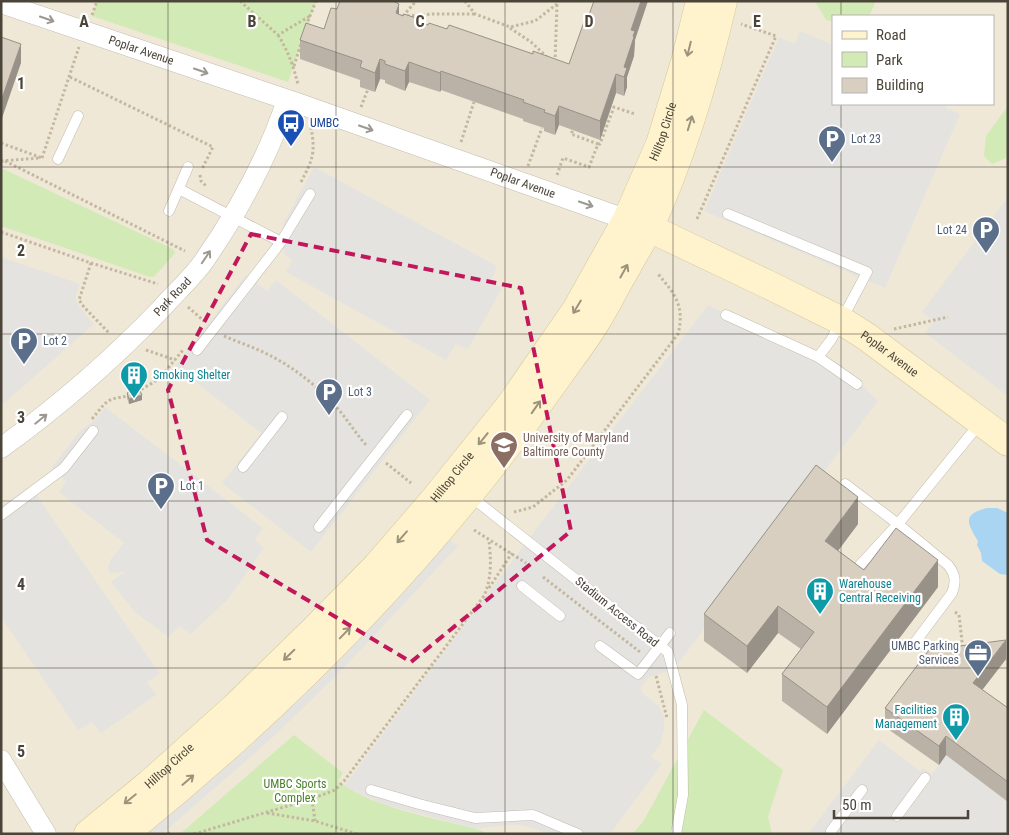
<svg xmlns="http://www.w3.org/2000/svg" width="1009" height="835" font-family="'Roboto Condensed',sans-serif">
<rect width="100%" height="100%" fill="#f6f3ec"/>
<path fill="#efe8d6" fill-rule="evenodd" d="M1 1H1008V834H1ZM833 16H993V104H833Z"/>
<path fill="#d2eab5" d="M97 1H316L288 82 92 16Z
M815 1H876L869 16H833V21L826 20Z
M1008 106V155L1004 159 992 164 984 156 986 136Z
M1 168 173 249 175 253 154 277H150L1 226Z
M704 710 783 770 768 817 772 834H632L643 822Z
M294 735 343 773 338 781C375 809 432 817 476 829L489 834H180Z"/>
<path fill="#e5e3e0" d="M800 31 833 45V104H947L945 108 960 114 885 288 704 211 779 37 795 44Z
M314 167 497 266 491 281 502 288 468 349 456 344 446 360 286 272 293 260 285 255 281 242 284 222Z
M1008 197V396L925 333 934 321 922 312Z
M1 257 80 284 76 295V301L79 306 94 324 1 406Z
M246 275 267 291 276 280 430 400 311 552 222 483 261 433 175 366Z
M708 305 806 351 839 363 878 401 673 670 649 677 641 688 643 694 658 705 664 716V728L661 743 651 757 662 764 610 834H549L522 825H504L476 829 383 804 344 786 527 541Z
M105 407 263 528 255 540 264 548 228 599 191 634 179 626 169 637 135 612 111 582 124 572 109 573 108 568 111 559 124 543 59 492 66 482 52 467 80 431 95 420Z
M30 486 160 674 147 682 156 695 101 733 92 722 78 730 1 617V506Z
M442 534 458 546 338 674 271 739 162 834H134Z
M879 740 920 771 923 768 932 774 946 755 1008 802V834H808Z"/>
<path fill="#a9d4f2" d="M987 508H997L1008 513V575L1000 574 982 561 981 553 977 545 978 541C967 523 962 514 987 508Z"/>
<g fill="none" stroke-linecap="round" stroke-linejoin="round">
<g stroke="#c2bbae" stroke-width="11">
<path id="lane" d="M58 159 78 116
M179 189 281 242
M169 211 188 167
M728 214 867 272 831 340 818 357
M726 315 818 357 857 384
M197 350 281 242 310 194
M243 467 282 417
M845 484 898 524 948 565C956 575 956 582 952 593L913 645
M470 496 668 652 682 705 683 795 676 834
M1 515 64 468 93 431
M319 527 407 415
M850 576 898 524 980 423
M522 586 560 616
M600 646 638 674 670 633
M371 790 419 804 475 818 533 815 578 834
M897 816 925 778
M831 831 862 790"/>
</g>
<g stroke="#c2bbae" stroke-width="21">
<g id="street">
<path id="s1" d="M1 3 297 103 639 224"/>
<path id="s2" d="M1 448C59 406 112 360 161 309 175 293 192 278 204 261 238 212 268 157 287 100"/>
<path d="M1 760 46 834"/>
</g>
</g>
<g stroke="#d6c79b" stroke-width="29">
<g id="secondary">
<path id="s3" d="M649 228 767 284 842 321 867 337 1008 442"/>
<path id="s4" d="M88 834 149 784 234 708 313 631 377 566 433 501 511 404 576 310 627 219 660 144 685 62 700 1"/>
<path d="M124 834C286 704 434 553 554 382 568 362 583 343 596 322 607 304 616 285 627 267 634 253 643 240 650 226 683 153 705 79 723 1"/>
</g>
</g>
<path stroke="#c4b79f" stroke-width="3" stroke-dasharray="2.5 2.5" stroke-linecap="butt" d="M240 1 278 35 310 16
M465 1 475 14 510 27 535 21 557 4 558 1
M92 15 97 1
M403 16 416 1
M407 16 433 14H475
M306 26 316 1
M510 28 531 42 548 58
M278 35C288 51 294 67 298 85
M555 62 557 4
M294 66 301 44
M70 77 213 147 202 169
M361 107 368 89
M461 142 474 102
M1 143 42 158
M598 144H600L614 107 635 114
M42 158 79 47
M1 161 39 158
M5 161 185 251
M528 166 542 128
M200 175 201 181 206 186
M557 175 563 158 589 167 598 144 571 134 573 130
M301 182C312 161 316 153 311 128
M697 219 776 36 741 24
M1 232 91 263 158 284
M91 263 79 300 84 307 110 334
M188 307 204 321
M894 329 948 317
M224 336C238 342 253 347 267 354 290 365 312 382 331 401 345 415 354 432 367 446
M146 350 175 360
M137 392 159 379 183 350
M92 419C107 401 105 399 129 396
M386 463 411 483
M514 512 533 507 567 480 678 334C685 306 675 294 658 274
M474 530 526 563
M543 577 640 652
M489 588 512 553
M955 612 959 615 963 650
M656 676 667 718
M312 799 315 821
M267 813 315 821 357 834
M168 834 170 832 171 834
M194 834 314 798 335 790 344 781 484 596C492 578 491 559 489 541"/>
<use href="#lane" stroke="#fff" stroke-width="10"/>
<use href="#street" stroke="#fff" stroke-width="20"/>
<use href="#secondary" stroke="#fff3cd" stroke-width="28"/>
</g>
<path fill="#bab2a6" d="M337 9 399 14 428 25 447 29 569 64 635 40 634 56 627 77V87L624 96 616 93 600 140 559 125 555 135 544 131V128L523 121V119L441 90 440 92 409 82 405 91 385 83V80L380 79 375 92 360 87V80L300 59V40L324 29Z
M127 393 142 400 129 404 127 398Z
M858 524 838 551 864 570 938 587 827 734 782 701V674L801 649 778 633 747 673 704 641V614Z
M1006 659 982 690 1008 708V802L946 755 939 765 885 727V708Z"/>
<path fill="#979187" d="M641 1H648L635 40 634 56 627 77V87L624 96V67L631 30Z
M399 4V23L396 13Z
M21 44V63L1 121V101Z
M380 59V79L375 92V73Z
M409 62V82L405 91V71Z
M441 71V90L440 92V73Z
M616 74V93L600 140V121Z
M559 106V125L555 135V116Z
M142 395V400L129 404V399Z
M858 497V524L825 568V541Z
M938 560V587L827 734V707Z
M778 606V633L747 673V646Z
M1006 640V659L973 702V683Z
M946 736V755L939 765V746Z"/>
<path fill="#d8cfc1" stroke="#979187" d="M340 1H393L399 4 396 13 403 16 404 14 422 20 421 22 428 25 429 23 447 29 449 25 533 54V51L569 64 584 22 586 23 594 1H641L631 30 635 31 633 36 634 37 624 67 627 68 624 77 616 74 600 121 559 106 555 116 544 112 545 110 523 102 524 100 441 71 440 73 409 62 405 71 385 64V61L380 59 375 73 360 67 362 61 300 40 306 23 324 29 331 8 337 9Z
M1 37 21 44 1 101Z
M139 389 142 395 129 399 127 393Z
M816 465 858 497 825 541 864 570 896 528 938 560 827 707 782 674 814 632 778 606 747 646 704 614Z
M1006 640 973 683 1008 708V782L946 736 939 746 885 708 929 650Z"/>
<defs><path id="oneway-shaft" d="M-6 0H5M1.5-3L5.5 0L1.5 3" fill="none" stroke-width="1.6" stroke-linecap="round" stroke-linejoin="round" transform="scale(1.25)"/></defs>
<g stroke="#9c9892">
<use href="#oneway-shaft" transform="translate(47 19) rotate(19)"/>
<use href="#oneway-shaft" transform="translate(201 71) rotate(19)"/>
<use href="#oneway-shaft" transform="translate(366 128) rotate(19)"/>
<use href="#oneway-shaft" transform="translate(586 204) rotate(19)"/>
<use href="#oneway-shaft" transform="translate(206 257) rotate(-56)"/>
<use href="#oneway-shaft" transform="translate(41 419) rotate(-39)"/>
</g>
<g stroke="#9c937c">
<use href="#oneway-shaft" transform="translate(689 49) rotate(104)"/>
<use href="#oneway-shaft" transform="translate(690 123) rotate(-73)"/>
<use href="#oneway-shaft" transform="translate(624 271) rotate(-61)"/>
<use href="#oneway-shaft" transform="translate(577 307) rotate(121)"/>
<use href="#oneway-shaft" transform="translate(536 407) rotate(-55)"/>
<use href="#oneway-shaft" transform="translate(483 439) rotate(129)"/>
<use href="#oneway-shaft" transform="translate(402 537) rotate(131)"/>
<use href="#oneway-shaft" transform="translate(345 633) rotate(-46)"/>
<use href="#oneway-shaft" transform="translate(289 655) rotate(136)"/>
<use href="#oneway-shaft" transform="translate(188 780) rotate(-41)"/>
<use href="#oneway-shaft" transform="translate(130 799) rotate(141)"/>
</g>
<path fill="none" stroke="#c2185b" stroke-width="4" stroke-dasharray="10 6" stroke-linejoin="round" d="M251 234 521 288 571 531 411 662 207 540 168 390Z"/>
<path fill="none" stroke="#4b4439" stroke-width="1" stroke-opacity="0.55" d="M168 1V834M336 1V834M505 1V834M673 1V834M841 1V16M841 104V834M1 167H1008M1 334H1008M1 501H1008M1 668H1008"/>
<defs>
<g id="bus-pin" transform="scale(1.4375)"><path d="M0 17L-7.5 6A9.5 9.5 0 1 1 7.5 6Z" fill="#1a4fb4" stroke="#fff"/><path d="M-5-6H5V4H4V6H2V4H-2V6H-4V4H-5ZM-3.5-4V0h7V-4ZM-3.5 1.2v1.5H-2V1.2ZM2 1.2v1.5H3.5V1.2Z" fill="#fff"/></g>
<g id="parking-pin" transform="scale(1.4375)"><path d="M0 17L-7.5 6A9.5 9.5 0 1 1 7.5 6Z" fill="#5c6f8a" stroke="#fff"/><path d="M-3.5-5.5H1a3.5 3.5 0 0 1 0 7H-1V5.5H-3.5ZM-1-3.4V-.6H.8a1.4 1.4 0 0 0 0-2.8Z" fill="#fff"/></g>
<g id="building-pin" transform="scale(1.4375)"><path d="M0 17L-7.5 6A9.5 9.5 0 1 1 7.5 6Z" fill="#0f9aa8" stroke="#fff"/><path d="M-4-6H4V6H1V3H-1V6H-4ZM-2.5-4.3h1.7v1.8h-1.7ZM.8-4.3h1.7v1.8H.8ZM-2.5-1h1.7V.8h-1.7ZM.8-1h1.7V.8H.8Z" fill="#fff"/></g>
<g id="university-pin" transform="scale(1.4375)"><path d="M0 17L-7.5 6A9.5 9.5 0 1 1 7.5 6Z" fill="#8d6e63" stroke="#fff"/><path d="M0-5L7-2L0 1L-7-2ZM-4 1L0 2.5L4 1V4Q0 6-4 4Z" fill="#fff"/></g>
<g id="office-pin" transform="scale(1.4375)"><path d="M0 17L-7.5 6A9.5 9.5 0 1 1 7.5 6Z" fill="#5c6f8a" stroke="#fff"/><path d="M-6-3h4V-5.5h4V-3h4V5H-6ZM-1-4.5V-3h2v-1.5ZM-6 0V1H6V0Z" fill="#fff"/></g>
</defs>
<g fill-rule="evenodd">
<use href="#bus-pin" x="291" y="123"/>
<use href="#parking-pin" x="832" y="139"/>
<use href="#parking-pin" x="986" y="230"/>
<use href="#parking-pin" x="24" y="341"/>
<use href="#building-pin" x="134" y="375"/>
<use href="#parking-pin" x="329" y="392"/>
<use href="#university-pin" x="504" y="445"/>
<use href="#parking-pin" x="161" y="486"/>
<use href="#building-pin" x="820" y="591"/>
<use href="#office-pin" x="978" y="653"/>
<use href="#building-pin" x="956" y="717"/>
</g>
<g text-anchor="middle" stroke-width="4.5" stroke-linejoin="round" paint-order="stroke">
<g font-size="12" fill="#4b4439" stroke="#fff">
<text dy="4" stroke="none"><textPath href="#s1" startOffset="148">Poplar Avenue</textPath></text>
<text dy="4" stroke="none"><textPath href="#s4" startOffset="918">Hilltop Circle</textPath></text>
<text dy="4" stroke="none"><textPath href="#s1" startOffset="552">Poplar Avenue</textPath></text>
<text dy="4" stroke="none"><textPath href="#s2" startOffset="229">Park Road</textPath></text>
<text dy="4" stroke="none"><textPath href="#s3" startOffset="272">Poplar Avenue</textPath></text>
<text dy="4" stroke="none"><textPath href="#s4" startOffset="511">Hilltop Circle</textPath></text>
<text transform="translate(617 612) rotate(39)" y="4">Stadium Access Road</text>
<text dy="4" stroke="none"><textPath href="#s4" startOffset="106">Hilltop Circle</textPath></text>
</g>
<g font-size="12" fill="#164399" stroke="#fff" text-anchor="start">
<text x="310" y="127">UMBC</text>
</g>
<g font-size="12" fill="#4e5e75" stroke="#fff" text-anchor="start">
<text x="851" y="143">Lot 23</text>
<text x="967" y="234" text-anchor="end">Lot 24</text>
<text x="43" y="345">Lot 2</text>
<text x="348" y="396">Lot 3</text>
<text x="180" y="490">Lot 1</text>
<text x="959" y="650" text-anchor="end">UMBC Parking<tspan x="959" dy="14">Services</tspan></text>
</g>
<g font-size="12" fill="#0d838f" stroke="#fff" text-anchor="start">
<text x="153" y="379">Smoking Shelter</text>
<text x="839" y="588">Warehouse<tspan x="839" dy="14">Central Receiving</tspan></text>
<text x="937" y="714" text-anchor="end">Facilities<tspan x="937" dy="14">Management</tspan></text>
</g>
<g font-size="12" fill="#785e54" stroke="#fff" text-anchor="start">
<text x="523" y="442">University of Maryland<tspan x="523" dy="14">Baltimore County</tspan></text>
</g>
<g font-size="12" fill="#4a7f2a" stroke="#fff">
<text x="295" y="788">UMBC Sports<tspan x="295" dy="14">Complex</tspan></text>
</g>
</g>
<g font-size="16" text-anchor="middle" font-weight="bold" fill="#4b4439" stroke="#fff" stroke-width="4.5" stroke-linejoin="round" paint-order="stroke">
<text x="84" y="27">A</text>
<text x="252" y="27">B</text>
<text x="420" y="27">C</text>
<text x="589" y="27">D</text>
<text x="757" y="27">E</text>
<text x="21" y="89">1</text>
<text x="21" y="256">2</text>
<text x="21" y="423">3</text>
<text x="21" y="590">4</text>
<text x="21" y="757">5</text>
</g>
<rect width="1009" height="835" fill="none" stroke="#4b4439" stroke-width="5"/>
<rect x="832" y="15" width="162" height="90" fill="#ffffff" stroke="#b7b4b0"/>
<rect x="842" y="31" width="25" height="8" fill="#fff3cd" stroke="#b7b4b0"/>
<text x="876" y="40" font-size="15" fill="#4b4439">Road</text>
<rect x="842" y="52" width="25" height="15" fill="#d2eab5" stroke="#b7b4b0"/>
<text x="876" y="65" font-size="15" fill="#4b4439">Park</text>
<rect x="842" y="78" width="25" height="15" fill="#d8cfc1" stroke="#b7b4b0"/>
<text x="876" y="90" font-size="15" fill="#4b4439">Building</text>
<path d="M834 810v8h134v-8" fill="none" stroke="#4b4439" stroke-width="2.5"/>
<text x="842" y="810" font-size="15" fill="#4b4439" stroke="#ffffff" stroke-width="4" paint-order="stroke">50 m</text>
</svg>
